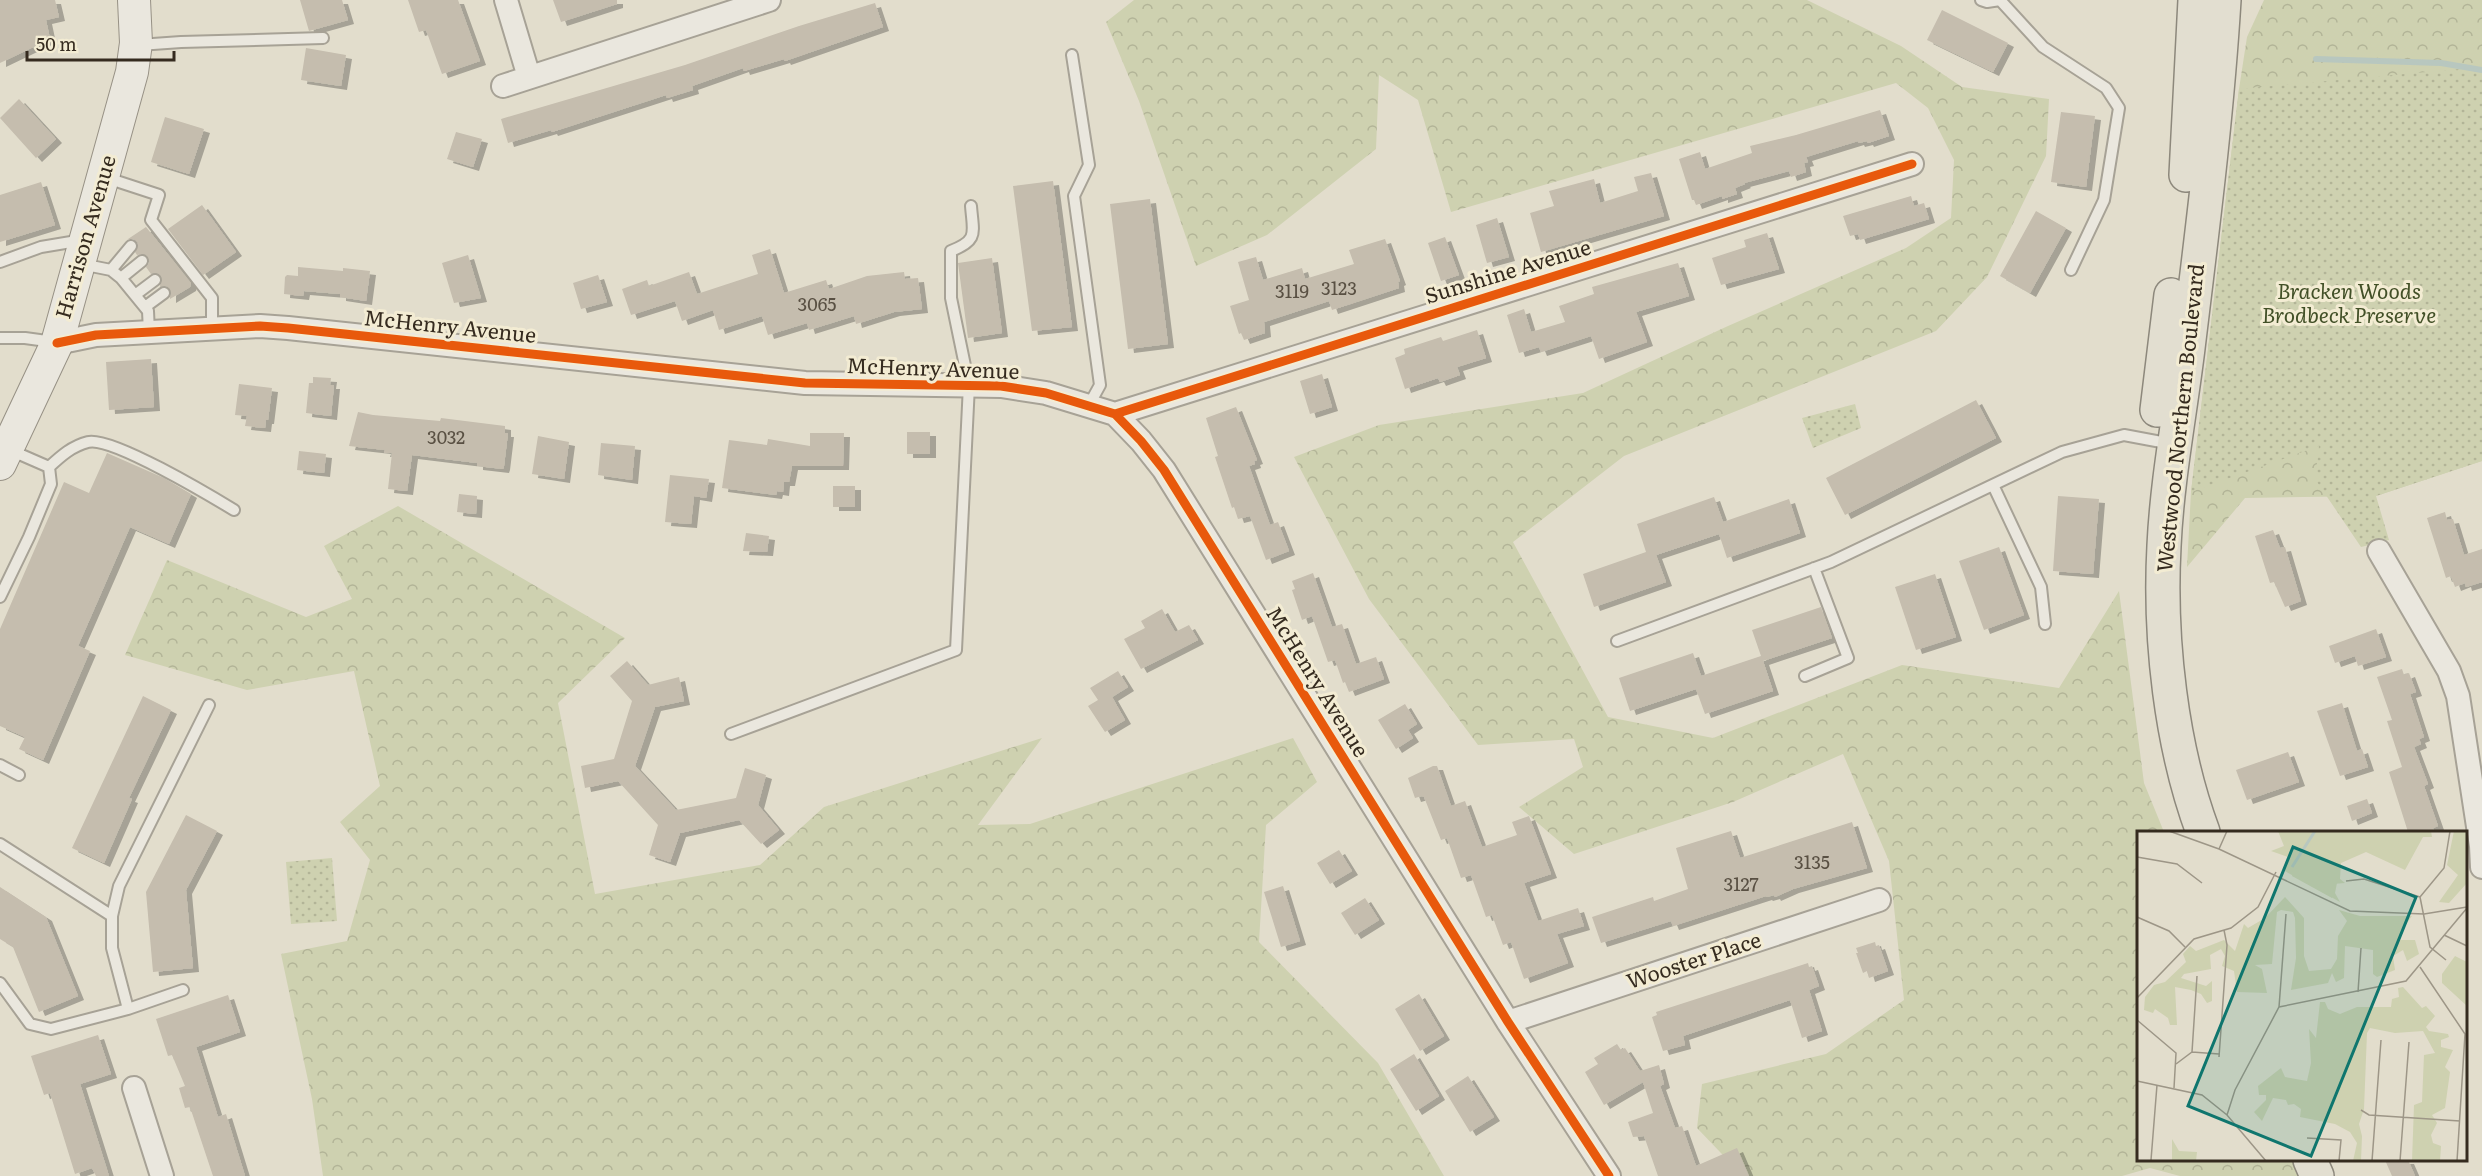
<svg xmlns="http://www.w3.org/2000/svg" width="2482" height="1176" font-family="Literata,serif">
<defs>
<pattern id="forest-crowns" width="20" height="18" patternUnits="userSpaceOnUse" patternTransform="scale(1.5)"><rect width="20" height="18" fill="#ced1b0"/><path d="M2 6a3 3 0 1 1 6 0M12 15a3 3 0 1 1 6 0" fill="none" stroke="#b2b497"/></pattern>
<pattern id="park-dots" width="8" height="8" patternUnits="userSpaceOnUse" patternTransform="scale(1.5)"><rect width="8" height="8" fill="#ced1b0"/><path d="M2 2h.1M6 6h.1" fill="none" stroke="#b2b497" stroke-width="1.8" stroke-linecap="round"/></pattern>
<filter id="shadow"><feDropShadow dx="6" dy="4" stdDeviation="0" flood-color="#0004"/></filter>
</defs>
<rect width="100%" height="100%" fill="#e2ddcc"/>
<path fill="url(#forest-crowns)" d="M1134 0H1807L1901 46 1962 87 2049 99 2046 156 1987 277 1936 331 1624 456 1513 542 1608 717 1713 738 1902 665 2059 688 2119 591 2144 783 2164 832H2138V1160H2296L2303 1176H2180L2150 1168 2122 1176H1743L1697 1128 1702 1084 1826 1054 1904 1000 1889 861 1843 754 1733 802 1574 854 1519 807 1583 767 1574 739 1478 745 1369 599 1294 457 1379 425 1583 393 1728 326 1906 248 1951 218 1954 160 1928 108 1896 83 1451 212 1418 100 1379 75 1376 149 1267 235 1196 266 1139 101 1106 22Z
M2264 0H2482V461L2376 496 2245 498 2187 567 2191 492 2239 89 2247 37Z
M398 506 625 638 558 703 595 894 760 865 824 807 1042 738 978 825 1030 824 1293 738 1317 782 1266 825 1259 942 1378 1063 1444 1176H323L312 1099 281 954 347 941 370 860 340 822 380 786 354 671 247 690 125 655 167 560 306 617 352 599 324 546Z"/>
<path fill="url(#park-dots)" d="M2482 67V461L2376 496 2389 540 2361 547 2315 479 2319 446 2191 492 2239 89Z
M1855 404 1861 428 1813 448 1802 418Z
M332 858 337 921 291 924 286 862Z"/>
<g fill="none" stroke-linecap="round" stroke-linejoin="round">
<path stroke="#b8c7bf" stroke-width="6" d="M2316 59 2441 63 2482 70"/>
</g>
<path fill="#c5bdae" filter="url(#shadow)" d="M0 0H55L59 17 46 20 50 39 0 63Z
M300 0H342L348 20 309 31Z
M408 0H458L480 61 442 74 426 30 419 32Z
M553 0H617V4L561 22Z
M875 3 883 27 785 61 784 59 744 71 743 68 692 86 693 90 667 98 666 95 552 132 551 130 508 143 501 119 685 65 799 26Z
M1942 10 2008 43 1993 72 1927 40Z
M306 48 346 55 341 86 301 80Z
M19 99 56 139 36 158 0 118Z
M1880 110 1889 136 1868 143 1867 141 1859 143 1858 141 1806 157 1808 162 1804 163 1806 172 1791 177 1789 171 1744 183 1745 184 1735 188 1737 194 1722 199V196L1696 205 1694 200H1692L1679 159 1700 152 1705 169 1752 153 1750 146 1796 135Z
M2061 112 2095 116 2086 187 2051 182Z
M165 117 204 129 189 174 151 162Z
M456 132 482 139 473 167 447 159Z
M1651 173 1664 216 1541 252 1530 213 1554 206 1549 191 1594 179 1600 203 1638 191 1634 177Z
M1053 181 1072 327 1032 331 1013 186Z
M41 182 55 225 0 242V195Z
M1911 196 1914 206 1924 203 1929 219 1860 240 1858 234 1850 236 1843 216Z
M1150 199 1168 344 1128 349 1110 204Z
M202 205 236 252 203 275 168 229Z
M2036 211 2066 228 2030 293 2000 276Z
M1497 218 1509 257 1487 263 1476 225Z
M146 227 191 283 190 287 170 299V289L166 286 160 287 161 276 157 273 151 274 146 267 149 263 148 257 144 254 137 255 135 252 138 243 133 239H128Z
M1767 233 1779 269 1721 285 1712 258 1746 247 1744 240Z
M1445 237 1459 275 1441 281 1428 243Z
M1385 239 1400 281 1398 282 1399 288 1332 310 1329 301 1264 322 1265 333 1244 340 1241 333 1239 334 1230 306 1249 300 1238 262 1256 257 1263 280 1302 268 1305 279 1354 264 1349 250Z
M770 249 784 293 826 280 829 289 867 276 904 272 905 279 918 278 922 309 894 312 856 324 854 316 809 330 807 323 768 335 762 316 719 330 713 310 682 321 675 301 631 315 622 289 647 280 649 286 689 272 697 294 758 274 752 255Z
M468 255 481 298 454 303 442 263Z
M992 258 1002 333 968 338 958 263Z
M1678 263 1689 296 1636 312 1647 342 1599 359 1591 336 1541 352 1539 347 1519 353 1507 315 1524 309 1531 332 1565 322 1559 306 1594 294 1592 287Z
M298 267 343 271V268L370 271 366 301 340 297V294L304 291 303 296 284 294 285 277 287 275 298 276Z
M598 275 607 302 581 309 573 283Z
M1477 330 1486 358 1457 367 1460 375 1440 382 1438 378 1405 389 1395 358 1405 354 1404 349 1441 337 1443 341Z
M151 359 154 407 109 410 106 362Z
M1322 374 1332 407 1310 414 1300 381Z
M313 377 331 378 330 385H334L331 416 306 413 309 383H313Z
M239 384 272 388 268 420H266L265 428 245 426 247 416 235 415Z
M1976 400 1996 438 1845 515 1826 478Z
M1236 407 1257 460 1254 461 1255 464 1249 466 1270 525 1278 522 1289 551 1266 560 1250 516 1238 519 1234 507 1232 508 1215 457 1218 456 1206 418Z
M358 412 373 415 440 421 441 418 505 426V433H508L504 466 503 469 477 466V463L412 455 407 491 388 489 392 453H384L385 450 349 446Z
M907 432H930V454H907Z
M810 433H844L843 466H792L789 482H784L783 492 777 491 776 495 722 488 729 440 767 445 768 439 810 446Z
M538 436 569 442 564 479 532 474Z
M601 443 635 446 632 480 598 475Z
M299 451 326 454 324 473 297 470Z
M107 453 164 478 191 494 169 544 130 527 78 646 90 651 43 760 19 749 25 737 0 726V629L64 482 89 493Z
M670 475 709 479 706 498 694 496 691 524 665 522Z
M833 486H855V507H833Z
M459 494 477 496 476 514 457 512Z
M2058 496 2099 499 2093 574 2053 571Z
M1714 497 1723 522 1789 499 1800 533 1727 558 1719 534 1656 555 1666 582 1594 607 1583 574 1646 552 1637 524Z
M2445 512 2447 520 2453 519 2464 555 2482 549V582L2466 587 2465 583 2455 587 2451 576 2446 578 2427 518Z
M2273 530 2280 548 2285 547 2301 601 2285 607 2274 582 2270 583 2255 536Z
M746 533 769 536 767 552 743 551Z
M1999 547 2024 615 1984 630 1959 561Z
M1313 573 1332 627 1342 624 1356 664 1376 657 1384 679 1349 692 1345 682 1343 683 1335 660 1328 662 1312 616 1302 620 1292 590 1295 589 1292 581Z
M1935 574 1956 637 1916 650 1895 587Z
M1821 607 1832 638 1763 661 1773 691 1705 714 1696 689 1630 711 1619 678 1693 653 1701 676 1761 656 1752 630Z
M1162 609 1175 632 1189 625 1198 640 1141 669 1124 639 1145 628 1141 621Z
M2376 629 2386 657 2358 666 2355 656 2335 663 2329 646Z
M627 661 648 685 679 677 684 701 655 707 635 766 676 810 736 798 745 768 766 775 758 805 779 830 761 844 739 820 680 833 670 862 649 855 658 825 618 781 585 788 581 766 614 759 632 701 610 676Z
M2402 669 2404 675 2409 673 2416 692 2410 694 2424 737 2419 739 2421 744 2414 747 2428 784 2424 786 2438 826 2433 828 2434 832H2408L2389 772 2402 767 2387 721 2392 720 2377 677Z
M1118 671 1128 687 1112 697 1125 720 1105 732 1088 706 1098 700 1090 688Z
M143 696 171 710 129 798 132 799 104 863 72 848Z
M2342 703 2357 751 2362 749 2368 767 2340 776 2317 711Z
M1405 704 1417 724 1408 730 1413 738 1396 749 1378 720Z
M2288 752 2299 782 2247 800 2236 770Z
M1433 766H1437L1451 806 1465 801 1482 847 1517 835 1512 822 1529 816 1551 874 1524 883 1538 921 1578 908 1584 926 1557 934 1568 963 1524 979 1511 942 1503 945 1492 915 1486 917 1471 875 1461 878 1447 838 1441 840 1424 797 1422 796 1415 798 1408 778Z
M2367 799 2372 813 2352 821 2347 806Z
M186 815 217 831 186 890 193 968 153 972 146 892Z
M1852 822 1867 868 1793 889 1775 897 1774 895 1767 897 1766 896 1673 926 1671 921 1601 943 1592 917 1653 897 1654 901 1688 889 1676 848 1731 831 1740 858Z
M1339 850 1352 871 1330 884 1317 863Z
M1283 886 1300 941 1281 947 1264 892Z
M0 887 46 917 78 996 39 1012 13 947 0 939Z
M1365 898 1379 920 1355 935 1341 913Z
M1875 942 1876 946 1879 945 1888 971 1869 978 1867 971 1863 973 1856 953H1858L1856 948Z
M1808 963 1809 967 1812 966 1819 986 1809 990 1822 1031 1802 1038 1790 1000 1683 1036 1685 1045 1663 1051 1652 1017 1657 1015 1656 1012Z
M1419 994 1444 1036 1420 1051 1395 1009Z
M228 995 240 1032 196 1047 218 1117 226 1114 245 1176H213L190 1107 185 1108 179 1088 185 1086 172 1055 168 1056 156 1019Z
M98 1035 111 1074 80 1084 109 1176H96L92 1168 75 1174 50 1093 44 1095 31 1056Z
M1617 1044 1621 1050 1625 1048 1640 1071 1659 1065 1664 1084 1660 1086 1675 1128 1682 1126 1696 1166 1737 1148 1749 1176H1658L1644 1136 1633 1137 1628 1122 1653 1113 1643 1082 1604 1105 1585 1072 1598 1064 1594 1058Z
M1414 1054 1439 1096 1416 1111 1390 1069Z
M1468 1076 1494 1117 1470 1132 1445 1091Z
M2385 1160H2408L2415 1176H2392Z"/>
<g fill="none" stroke-linecap="round" stroke-linejoin="round">
<g stroke="#a7a296" stroke-width="14">
<path id="service" d="M1981 0 1987 2 2000 0
M2000 0 2043 47 2106 88 2119 108 2104 200 2071 270
M139 45 181 42 323 38
M1072 55 1089 165 1074 196 1100 385 1089 405
M104 177 159 195 151 220 212 298V329
M0 262 41 247 83 240
M81 264 111 270 121 278 148 311 149 332
M111 270 131 246
M121 278 142 261
M135 295 155 280
M145 307 164 293
M0 338H25L54 342
M10 450 49 467C61 456 72 446 88 442 111 436 211 496 234 510
M1993 485 2041 587 2045 624
M0 597 29 537 51 484 49 467
M1617 641 1831 562 2062 452 2124 435 2172 444
M1805 676 1848 658 1814 568
M731 734 956 650 969 385 951 298V251C979 240 973 233 971 206
M0 765 19 775
M0 844 112 916
M0 983 30 1024 51 1029 128 1009 183 990
M128 1009 112 948V916L119 886 209 705"/>
</g>
<g stroke="#a7a296" stroke-width="26">
<path id="minor" d="M506 0 529 77
M503 86 769 0
M57 343 96 335 260 326 288 328 805 383 1001 386 1046 393 1115 414 1141 441 1164 470 1508 1022 1609 1176
M1115 414 1912 164
M2379 551 2449 671 2458 696 2481 846 2482 867
M1508 1022 1879 900
M134 1088 162 1176"/>
</g>
<g stroke="#979185" stroke-width="34">
<path id="secondary" d="M0 464 57 343 132 72 136 43 134 0"/>
</g>
<g stroke="#8d887c" stroke-width="36">
<path id="primary" d="M2186 175 2195 0
M2157 410 2171 295
M2203 832C2171 746 2159 639 2164 546 2167 480 2180 414 2188 348 2202 232 2217 116 2224 0
M2310 1160 2317 1176"/>
</g>
<use href="#service" stroke="#eae7de" stroke-width="10"/>
<use href="#minor" stroke="#eae7de" stroke-width="22"/>
<use href="#secondary" stroke="#eae7de" stroke-width="32"/>
<use href="#primary" stroke="#e2ded0" stroke-width="33"/>
<g stroke="#f3ecd3" stroke-width="13">
<path id="cycleway" d="M57 343 96 335 260 326 288 328 805 383 1001 386 1046 393 1115 414 1141 441 1164 470 1508 1022 1609 1176
M1115 414 1912 164"/>
</g>
<use href="#cycleway" stroke="#e8590c" stroke-width="9"/>
</g>
<g text-anchor="middle" stroke-width="6" stroke-linejoin="round" paint-order="stroke">
<g font-size="18" fill="#595043">
<text x="1339" y="295">3123</text>
<text x="1292" y="298">3119</text>
<text x="817" y="311">3065</text>
<text x="446" y="444">3032</text>
<text x="1812" y="869">3135</text>
<text x="1741" y="891">3127</text>
</g>
<g font-size="21" fill="#352b1f" stroke="#f3ecd3">
<text transform="translate(86 237) rotate(-74)" y="7">Harrison Avenue</text>
<text transform="translate(1508 272) rotate(-17)" y="7">Sunshine Avenue</text>
<text transform="translate(450 327) rotate(6)" y="7">McHenry Avenue</text>
<text transform="translate(933 369) rotate(2)" y="7">McHenry Avenue</text>
<text transform="translate(2181 418) rotate(-84)" y="7">Westwood Northern Boulevard</text>
<text transform="translate(1317 682) rotate(58)" y="7">McHenry Avenue</text>
<text transform="translate(1694 961) rotate(-18)" y="7">Wooster Place</text>
</g>
<g font-size="21" font-style="italic" fill="#425027" stroke="#f3ecd3">
<text x="2349" y="299">Bracken Woods<tspan x="2349" dy="24">Brodbeck Preserve</tspan></text>
</g>
</g>
<g transform="translate(2137 831)">
<rect width="330" height="330" fill="#e2ddcc"/>
<path d="M141 0H294L295 6H286L268 39 229 21 204 32 198 62 203 71 146 39 151 26 134 20 147 15ZM317 0H330V52L312 72 302 71 321 44 310 34ZM148 66 167 87V125L172 140 194 138 200 128 201 105 210 90 202 79 223 85H275L264 100 263 109H278L282 123 270 130 266 119 256 125 258 139 240 146 236 143V119L208 115 207 147 199 151 195 142 191 152 154 159 159 127 158 87 156 81 144 79 140 81 135 133 118 134 125 138 130 162 100 161 97 140 85 135 88 125 84 118 73 124 74 138 47 143 44 147 69 155 75 150V170L70 172 64 163 54 159 38 156 40 194H33L31 187 18 178 16 182 7 179 8 166 17 154 28 151 49 131 46 123 53 115 59 120 87 109 98 120 107 93 111 97 128 87ZM318 125 330 131V175L305 152V143ZM266 156 285 177 289 175 298 185 289 196 292 200 311 203 312 206 304 209V216L316 219 308 236 313 241 308 277 295 284 300 292 294 304 296 312 304 315 303 330H275L277 274 285 271 287 224 298 222 286 200 258 202 233 197 230 202 227 278 222 293 225 305 224 330H216L220 312 213 301 198 293 163 286 164 278 157 273 151 274 149 269 136 267 125 290 117 281 129 269V264H122L121 255 144 237 148 246 170 250 174 232 172 198 179 207 183 171H188L191 178 203 183 220 176H254L255 168 262 166 261 157ZM35 308 42 320 60 321 59 330H35Z" fill="#ced1b0"/>
<path d="M178 0H206L203 48 208 52 196 53 195 67 155 45 164 14Z" fill="#ced1b0"/>
<path fill="none" stroke="#b8c7bf" stroke-width="3" d="M155 36 178 0"/>
<path fill="none" stroke="#9d9687" stroke-width="1.5" d="M32 0 82 18 213 80 287 83 330 76M82 18 90 0M0 26 40 33 65 52M209 50 227 48 283 66M283 66 307 37 313 0M283 66 293 116 309 129M0 86 32 100 48 116M307 104 330 115M283 136 328 203 320 330M221 161 224 117M0 167 57 108 94 97 121 76 139 41M142 176 149 83M0 189 39 222 37 257M55 221 60 145M82 226 90 114 87 99M39 233 55 221 82 223M0 250 65 264 90 284 129 330M224 279 232 284 323 290M90 284 98 259 142 176 269 150 330 77M170 307 204 309 202 330M14 329 20 254M235 330 244 209M263 330 272 211"/>
<path fill="#0f766e" fill-opacity="0.15" stroke="#0f766e" stroke-width="3" d="M156 16 279 66 174 325 51 275Z"/>
<rect width="330" height="330" fill="none" stroke="#352b1f" stroke-width="3"/>
</g>
<path d="M27 51v9h147v-9" fill="none" stroke="#352b1f" stroke-width="3"/>
<text x="36" y="51" font-size="18" fill="#352b1f" stroke="#f3ecd3" stroke-width="4.5" paint-order="stroke">50 m</text>
</svg>
